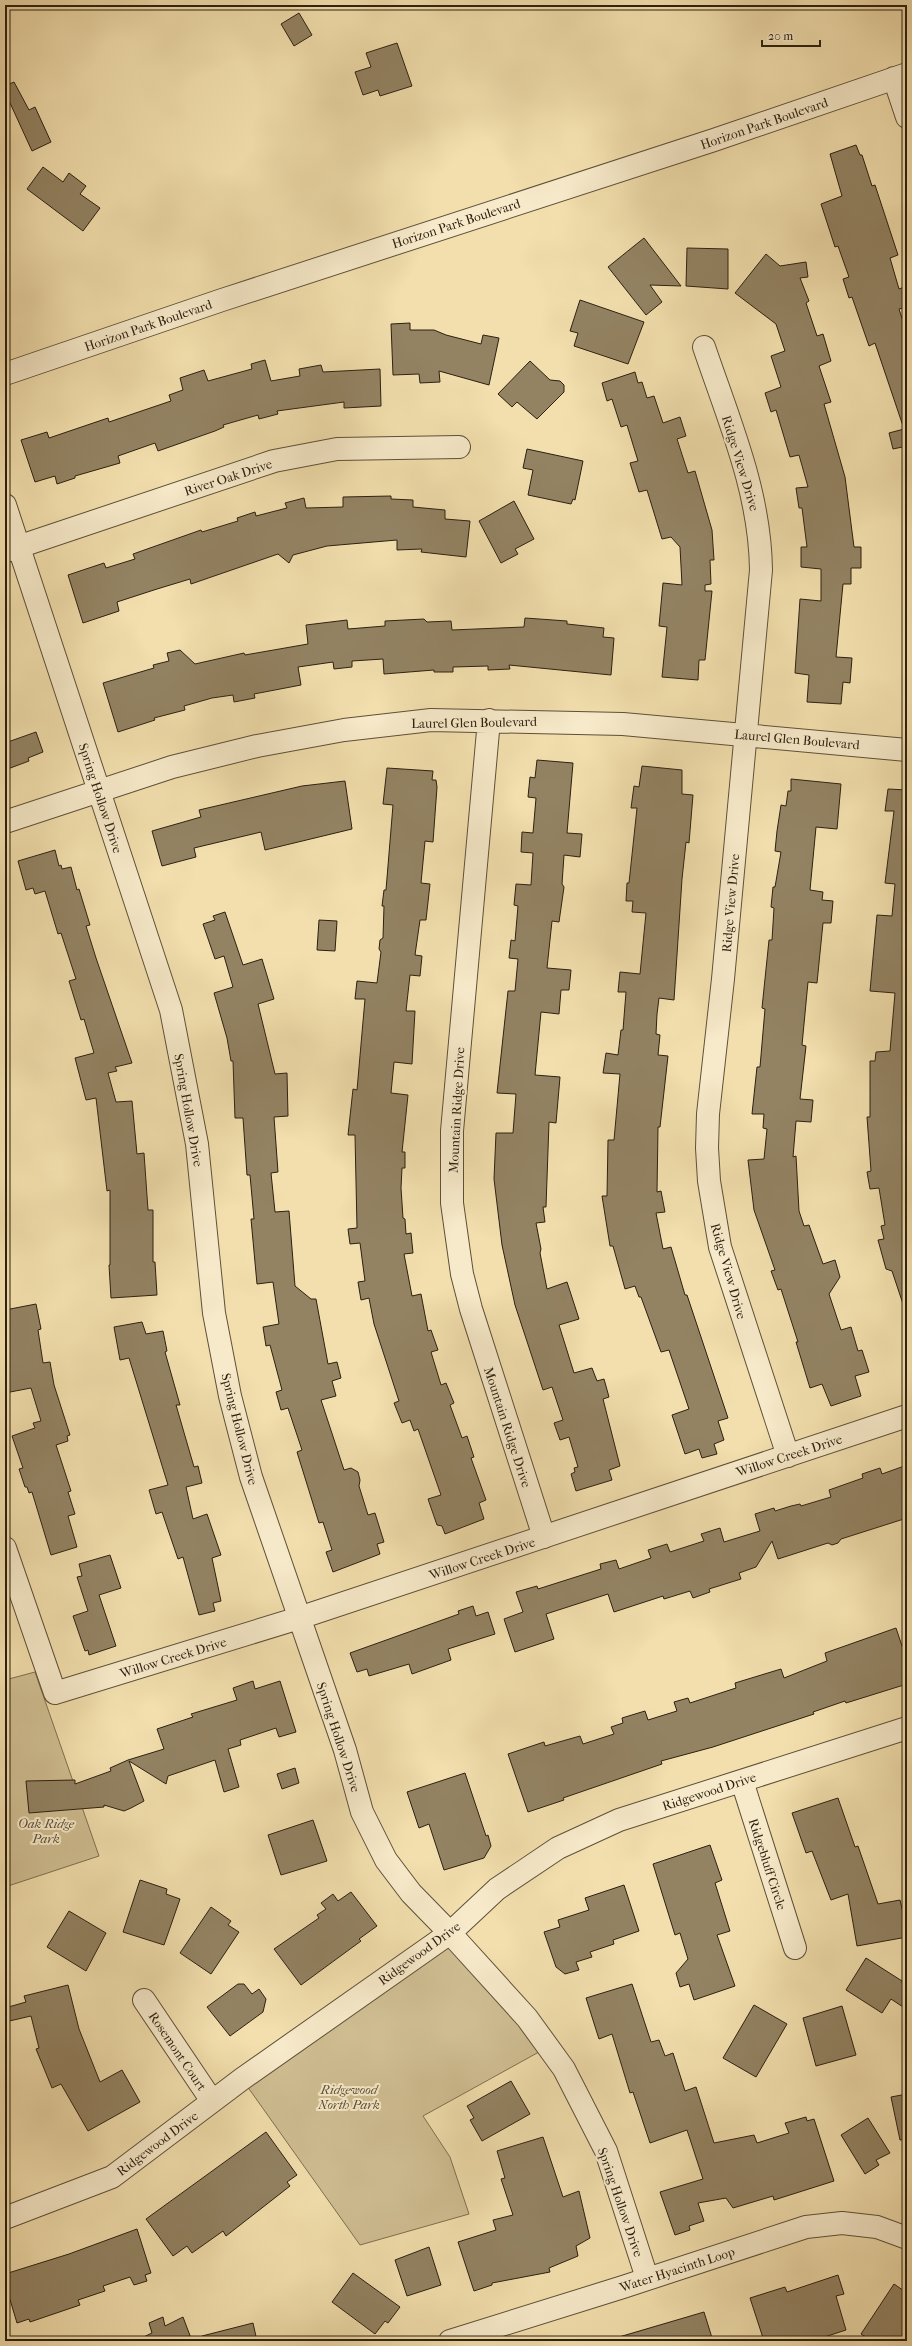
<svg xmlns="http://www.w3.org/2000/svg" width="912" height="2346" font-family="'IM FELL French Canon',serif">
<rect width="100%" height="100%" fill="#f2dfad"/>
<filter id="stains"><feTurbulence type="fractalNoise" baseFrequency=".005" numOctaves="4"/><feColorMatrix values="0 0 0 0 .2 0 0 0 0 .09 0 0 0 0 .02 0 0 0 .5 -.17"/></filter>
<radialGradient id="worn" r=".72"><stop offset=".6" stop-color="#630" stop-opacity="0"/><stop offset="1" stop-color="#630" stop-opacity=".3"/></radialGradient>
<path fill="#d0bf93" stroke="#7e7052" d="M35 1672 99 1856 5 1887V1680Z
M450 1933 548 2047 423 2116 450 2157 469 2214 360 2245 242 2079Z"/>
<path fill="#938363" stroke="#2c2012" d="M299 13 312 35 294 46 281 24Z
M397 43 412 86 380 96 378 90 363 95 355 72 371 67 366 53Z
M14 82 29 110 35 107 51 142 32 151 5 92V86Z
M856 145 860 155H862L872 186 875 185 898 255 890 258 899 289 907 286V307L899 309 907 334V446L893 449 889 433 904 429 875 343 869 346 852 297 849 298 843 279 849 277 838 246 835 247 821 204 842 196 830 154Z
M43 167 63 182 69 173 86 186 80 194 100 208 83 231 27 189Z
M644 238 681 286 650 285 662 302 646 315 608 267Z
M687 248 728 249V289L686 286Z
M766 254 780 266 806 262 808 277 800 278 809 301 806 303 817 336 823 334 831 361 819 366 831 402 824 404 845 477 854 547H861V568H851V584H843L836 657 852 658 850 683 843 682 841 704 807 702 809 675 795 673 800 599 821 601V569L801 567V547H807L802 508H799L796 488 808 487 799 455 790 457 776 410 771 412 765 393 781 387 771 356 785 351 776 324 735 293Z
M580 300 644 322 628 364 574 346 578 333 570 331Z
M410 323V330H434L446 335 481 344 483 335 499 338 489 385 439 371 440 382 420 383 419 374 393 375 391 324Z
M265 360 271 381 300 376 299 369 321 365 323 372 380 369 381 406 344 408V402L277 411 278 414 259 419 258 415 223 425 224 427 215 431 158 451 155 443 118 456 120 463 75 476V478L57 484 55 476 35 482 21 440 47 432 49 438 108 418 109 422 171 401 169 395 183 390 180 378 204 370 208 381 252 369 251 364Z
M530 361 550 380 560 381 564 385V392L537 419 517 402 512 407 498 394Z
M635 372 638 383 642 382 647 398 654 396 663 423 680 417 686 436 677 439 688 473 695 471 712 530 714 560H710L711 584 705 585V591H712L705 660H699L698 680 662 677 667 627 659 626 663 583 682 585 680 547 671 537 662 539 647 490 639 492 630 463 638 461 627 425 621 427 612 399 607 401 602 383Z
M527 449 583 461 575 500 573 499 571 504 528 495 533 470 523 468Z
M391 496V499L413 500V507L445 510V519L470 521 466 557 421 552 422 549 397 550V540L327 546 293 555 289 563 278 554 191 584 190 579 157 589 117 602 119 611 83 623 68 575 104 563 106 568 135 559 133 554 201 530 202 532 238 521 237 518 255 512 256 516 287 508 285 503 304 498 306 508 343 507V497Z
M514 501 534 539 515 549 518 554 501 563 479 521Z
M525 618 567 621V624L604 628 603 637 614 638 611 675 509 665 510 669 488 670V666L453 667V672H434V670L384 674 383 659 352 661V667L334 669 333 662 298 667 301 685 254 694 255 698 234 702 233 695 212 698 184 706 185 710 154 718 155 720 118 732 103 683 154 668 153 665 169 661 167 653 180 650 195 664 244 653 245 655 308 644 306 625 347 620 348 629 385 626V621L424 619 427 622 451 621 452 630 524 627Z
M36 732 43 752 28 758 29 761 5 770V743Z
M537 760 573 763 567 833 582 834 580 857 564 855 562 884 564 887 559 922 552 921 547 968 571 970 569 990H561L559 1014 541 1012 535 1075 560 1077 556 1123 549 1122 546 1207H543L545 1222 536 1223 541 1249 540 1253 547 1289 567 1282 579 1319 559 1325 574 1373 592 1368 597 1381 604 1379 609 1397 603 1399 620 1466 609 1470 612 1480 576 1491 571 1474 575 1472 574 1468 578 1467 569 1437 560 1440 554 1423 563 1420 552 1387 543 1390 515 1305 502 1245 494 1179 496 1133H513L516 1094 497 1093 508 991H515L518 959 509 958 511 940 515 941 518 906 514 905 516 884 531 885 533 853 521 852 522 832 533 833 536 798 528 797 530 777 535 778Z
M642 766 682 770V794L693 795 689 843 686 842 682 879 674 1000 659 998 657 1014 656 1034 660 1035 658 1055 668 1056 660 1127H658L657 1192 661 1191 665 1212 656 1213 663 1249 671 1247 685 1295H687L728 1418 718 1421 724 1440 714 1444 717 1454 702 1458 699 1449 685 1454 672 1415 689 1409 669 1350 661 1352 641 1297H639L635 1286 625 1289 613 1246H610L602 1196H607L608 1140H614L620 1074 603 1073 606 1053 618 1055 621 1030H623L626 992H618L620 972 640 974 646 913 632 912 633 901H626L627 883H629L637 808H631L634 786 639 787Z
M387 768 433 771 432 780H436L437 787 433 842 425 841 421 883 430 884 426 920H420L415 955 422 956 420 976 410 975 406 1011H415L412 1064 394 1062 391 1093 408 1095 402 1152H405V1168H402L401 1188 403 1218 405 1219 406 1234 411 1233 413 1253 404 1254 412 1296 421 1294 428 1331 431 1330 438 1350 431 1352 441 1385 446 1383 454 1403 450 1405 462 1438 467 1436 474 1457 471 1458 486 1500 479 1503 484 1519 445 1534 442 1526 437 1525 428 1499 441 1495 418 1429 414 1431 410 1420 402 1423 394 1403 399 1401 374 1324 369 1298 361 1300 358 1282 365 1281 360 1243 350 1244 348 1229 357 1228 355 1135H348L353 1089 357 1090 365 999H355L357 981 377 983 381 952 379 949 380 940 383 938 384 906H382L384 890H386L393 805 383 804Z
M791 779 841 784 837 829 816 827 810 890 823 892 822 900 833 901 831 923H823L817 983 808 982 802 1045 806 1046 800 1099 813 1100 811 1122 796 1121 793 1157 796 1156 799 1211 804 1226 809 1225 823 1264 835 1260 840 1277 829 1294 841 1330 851 1327 858 1351 862 1350 869 1372 855 1376 861 1396 831 1406 822 1384 810 1388 796 1342H798L781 1289 778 1290 771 1271 775 1270 754 1210 748 1160 764 1159 767 1129 763 1128 764 1114H752L757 1067H760L765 1009 762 1008 769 940H772L774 908 771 907 773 887H775L781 852 775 851 777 831 781 805 786 806 788 791H791Z
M345 781 352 829 265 850 261 832 194 848 196 857 162 866 152 831 201 817 199 810 302 786Z
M888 789 907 790V1307H904L892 1271 886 1269 878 1240 884 1239 881 1226 885 1225 879 1188 870 1189 867 1172 871 1171 867 1117H870V1061H875L876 1052 890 1051 895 993 870 991 877 915 892 916 895 884 885 883 894 811H885Z
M55 850 59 866 61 865 62 869 71 867 77 890 79 889 90 925 86 926 96 958 132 1063 115 1067 117 1071 108 1073 116 1102 132 1101 137 1154 144 1153 148 1210H153V1262H155L157 1295 111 1298 109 1265H110V1190L107 1191 96 1098 86 1100 75 1058 94 1053 84 1019 81 1020 69 981 76 979 61 933 58 934 45 891 35 894 33 888 26 890 18 861Z
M225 912 243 965 262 959 274 999 258 1004 275 1074 287 1073 288 1116 274 1117 278 1172 271 1173 275 1212 289 1211 295 1286 311 1299H316L328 1364 337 1362 341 1378 332 1381 336 1396 321 1400 344 1470 351 1468 358 1472 360 1480 359 1486 368 1515 375 1513 384 1542 377 1544 380 1554 333 1572 326 1552 332 1550 323 1522 319 1523 297 1452 302 1450 288 1408 281 1410 276 1392 282 1390 270 1345 266 1346 263 1327 279 1324 273 1282 257 1284 251 1219H254L250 1175H247L243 1118H235L233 1061H231L227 1038 214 993 233 987 224 956 215 959 203 924 215 920 213 916Z
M319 920 337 921 335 951 317 950Z
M36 1304 41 1329 38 1330 43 1363 50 1362 54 1385 70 1435 67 1436 68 1441 56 1445 71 1491 68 1492 75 1514 68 1516 77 1547 51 1555 32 1492 29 1493 27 1487H25L19 1469 23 1468 12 1436 35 1428 33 1423 41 1421 31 1388 5 1393V1310Z
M142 1322 146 1334 163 1331 167 1351 165 1352 180 1405H176L194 1467 198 1466 202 1483 186 1487 193 1519 207 1514 221 1555 212 1558 221 1601 213 1603 215 1611 199 1615 183 1557 178 1559 162 1512 156 1514 149 1490 168 1485 129 1358 120 1360 114 1327Z
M907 1465V1518L841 1539 838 1543 832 1545 828 1543 778 1559 772 1541 756 1567 739 1573 741 1579 709 1589 710 1592 693 1598 690 1591 664 1599 663 1596 614 1612 608 1594 546 1614 554 1639 515 1652 504 1619 523 1612 516 1592 537 1586 538 1589 601 1569 600 1564 616 1560 619 1569 651 1558 648 1550 667 1544 670 1552 704 1541 701 1534 720 1528 724 1542 760 1531 755 1514 774 1508 775 1511 791 1506 800 1504 801 1506 831 1497 829 1490 863 1478 862 1474 880 1468 882 1474Z
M110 1555 121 1588 99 1595 116 1646 89 1655 88 1650 85 1651 73 1616 88 1611 77 1577 82 1576 79 1564Z
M473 1606 476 1616 488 1612 495 1634 448 1649 451 1660 412 1674 409 1664 369 1676 367 1669 357 1672 350 1653 459 1614 458 1611Z
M896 1628 907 1661V1684L846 1703 845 1701 813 1712 814 1714 713 1747 661 1761 662 1764 563 1798 564 1800 528 1812 508 1754 544 1742 545 1746 580 1736 583 1744 614 1734 611 1727 623 1723 622 1718 645 1711 648 1720 677 1711 674 1702 688 1698 690 1703 736 1688 735 1683 781 1669 784 1678 827 1661 825 1653Z
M253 1681 255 1689 280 1681 296 1732 279 1737 276 1728 240 1740 241 1745 228 1749 239 1787 224 1792 215 1760 168 1776 166 1784 129 1761 144 1801 131 1808 124 1811 104 1805V1807L29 1813 26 1781 75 1780V1784L111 1771 110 1768 128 1760 164 1749 157 1729 193 1717 191 1714 237 1700 233 1688Z
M295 1768 299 1783 282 1789 277 1774Z
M465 1773 486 1836 488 1835 491 1846 484 1858 444 1870 429 1824 419 1828 407 1792Z
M838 1798 855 1847 858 1846 878 1904 900 1900 903 1913 907 1912V1937L857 1946 848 1894 831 1900 812 1851 806 1853 792 1813Z
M313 1820 327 1861 281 1875 268 1835Z
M710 1845 722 1880 715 1883 730 1931 717 1935 735 1986 694 2000 689 1984 680 1987 676 1973 688 1959 680 1933 675 1935 653 1864Z
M140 1880 167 1889 166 1894 180 1899 164 1945 123 1932Z
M624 1885 639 1931 613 1940 614 1944 590 1952 592 1957 576 1962 579 1970 565 1974 556 1967 544 1932 560 1927 558 1920 589 1910 585 1898Z
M351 1892 377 1926 359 1939 361 1941 301 1985 274 1949 319 1918 317 1915 326 1909 321 1903 333 1894 338 1901Z
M211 1907 231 1921 228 1925 239 1932 211 1974 180 1953Z
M69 1911 106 1933 86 1971 47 1947Z
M866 1958 902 1981 906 2009 891 1999 882 2013 846 1990Z
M238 1984H244L252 1994 259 1989 266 1999 263 2012 230 2036 207 2007Z
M632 1984 651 2042 659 2040 665 2056 673 2053 685 2091 696 2087 714 2143 754 2135 757 2143 789 2133 785 2123 806 2117 807 2121 814 2119 834 2181 774 2200 773 2196 733 2208 726 2198 698 2203 704 2221 689 2226 690 2230 675 2235 660 2192 703 2179 687 2130 650 2143 633 2092 630 2093 612 2034 599 2039 586 1998Z
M68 1985 79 2029 100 2082 122 2070 140 2102 88 2131 61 2084 52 2088 36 2049 39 2048 31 2016 5 2022V2008L26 2002 24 1996Z
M754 2005 787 2024 756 2077 723 2058Z
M842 2006 856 2055 816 2066 803 2018Z
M511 2081 530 2114 482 2141 470 2120 474 2118 467 2106Z
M907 2094V2139L900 2140 891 2097Z
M868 2118 890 2153 876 2160 879 2165 865 2174 841 2135Z
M266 2132 297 2175 287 2182 290 2186 226 2236 223 2231 192 2253 187 2246 173 2256 146 2219Z
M543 2137 563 2197 579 2191 590 2238 576 2246 578 2256 549 2268 550 2272 492 2283V2285L474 2291 458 2242 496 2230 493 2220 513 2215 501 2179 505 2178 497 2151Z
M137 2229 151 2273 145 2275 147 2281 134 2285 130 2277 103 2286 105 2291 78 2300 80 2305 30 2322 29 2319 17 2323 5 2283V2274L69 2254Z
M429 2247 441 2285 407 2296 395 2260Z
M353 2273 400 2307 388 2323 385 2321 375 2334 332 2302Z
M838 2275 844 2294 836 2296 846 2330 812 2341H764L750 2298 785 2287 787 2292Z
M894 2284 907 2293V2331L900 2341H872L861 2334Z
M704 2312 713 2341H619V2337Z
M163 2317 165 2326 183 2317 192 2341H135L152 2333 149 2323Z
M253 2323 257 2341H203L202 2336Z"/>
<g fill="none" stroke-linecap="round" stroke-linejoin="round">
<g stroke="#5e5039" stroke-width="24">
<path id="minor" d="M894 78 907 117
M704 347C729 421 760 491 761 570L723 979 708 1114 707 1148 709 1181 720 1247 788 1456
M5 374 222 300 714 140 907 74
M5 505 171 1010 197 1144 214 1313 230 1396 251 1477 345 1750 362 1812 386 1860 411 1893 450 1933 527 2018 564 2069 606 2151 647 2278
M6 551 274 461 337 449 459 447
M489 720 452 1131V1203L462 1274 471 1309 544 1537
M5 822 172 767 257 746 344 730 431 720 623 724 907 750
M5 1548 55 1693 299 1618 907 1416
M742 1781 795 1948
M144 2000 212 2101
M5 2218 112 2177 242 2079 450 1933 497 1889 558 1848 619 1820 907 1728
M450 2341 623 2287 806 2227 842 2223 877 2227 907 2238"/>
</g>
<use href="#minor" stroke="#f7eaca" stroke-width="22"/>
</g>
<g text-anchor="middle" stroke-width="4" stroke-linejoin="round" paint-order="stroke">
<g font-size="13" fill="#2c2012" stroke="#f7eaca">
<text transform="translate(764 123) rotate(-19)" y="5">Horizon Park Boulevard</text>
<text transform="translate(456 223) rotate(-18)" y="5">Horizon Park Boulevard</text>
<text transform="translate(148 325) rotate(-19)" y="5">Horizon Park Boulevard</text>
<text transform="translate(741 463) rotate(73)" y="5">Ridge View Drive</text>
<text transform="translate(228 477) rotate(-18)" y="5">River Oak Drive</text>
<text transform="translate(474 722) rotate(-1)" y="5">Laurel Glen Boulevard</text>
<text transform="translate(797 739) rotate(5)" y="5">Laurel Glen Boulevard</text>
<text transform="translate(101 798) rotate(72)" y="5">Spring Hollow Drive</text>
<text transform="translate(730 903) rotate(-85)" y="5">Ridge View Drive</text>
<text transform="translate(189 1110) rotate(80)" y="5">Spring Hollow Drive</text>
<text transform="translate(456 1110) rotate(-87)" y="5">Mountain Ridge Drive</text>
<text transform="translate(729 1271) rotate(74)" y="5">Ridge View Drive</text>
<text transform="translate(508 1427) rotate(72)" y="5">Mountain Ridge Drive</text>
<text transform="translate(240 1429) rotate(76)" y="5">Spring Hollow Drive</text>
<text transform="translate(789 1455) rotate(-18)" y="5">Willow Creek Drive</text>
<text transform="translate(482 1558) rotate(-18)" y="5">Willow Creek Drive</text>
<text transform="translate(173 1657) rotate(-17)" y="5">Willow Creek Drive</text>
<text transform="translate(339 1737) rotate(72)" y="5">Spring Hollow Drive</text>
<text transform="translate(709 1791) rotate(-18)" y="5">Ridgewood Drive</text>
<text transform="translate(768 1864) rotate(72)" y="5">Ridgebluff Circle</text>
<text transform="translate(419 1953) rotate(-36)" y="5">Ridgewood Drive</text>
<text transform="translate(178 2051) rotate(56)" y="5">Rosemont Court</text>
<text transform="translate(157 2143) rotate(-37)" y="5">Ridgewood Drive</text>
<text transform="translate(621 2202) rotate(71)" y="5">Spring Hollow Drive</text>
<text transform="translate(677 2269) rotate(-18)" y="5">Water Hyacinth Loop</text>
</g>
<g font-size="13" font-style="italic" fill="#5d5039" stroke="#f7eaca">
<text x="46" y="1828">Oak Ridge<tspan x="46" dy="15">Park</tspan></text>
<text x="349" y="2094">Ridgewood<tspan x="349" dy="15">North Park</tspan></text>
</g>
</g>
<rect width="912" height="2346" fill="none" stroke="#f2dfad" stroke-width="20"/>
<rect x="6" y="6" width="900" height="2334" fill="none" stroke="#2c2012" stroke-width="2"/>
<rect x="10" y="10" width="892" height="2326" fill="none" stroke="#2c2012"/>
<path d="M762 40v6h58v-6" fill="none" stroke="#2c2012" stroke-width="2"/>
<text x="768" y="40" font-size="12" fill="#2c2012" stroke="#f7eaca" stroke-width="3" paint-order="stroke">20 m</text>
<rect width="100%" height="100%" filter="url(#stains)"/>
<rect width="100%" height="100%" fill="url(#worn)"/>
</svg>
